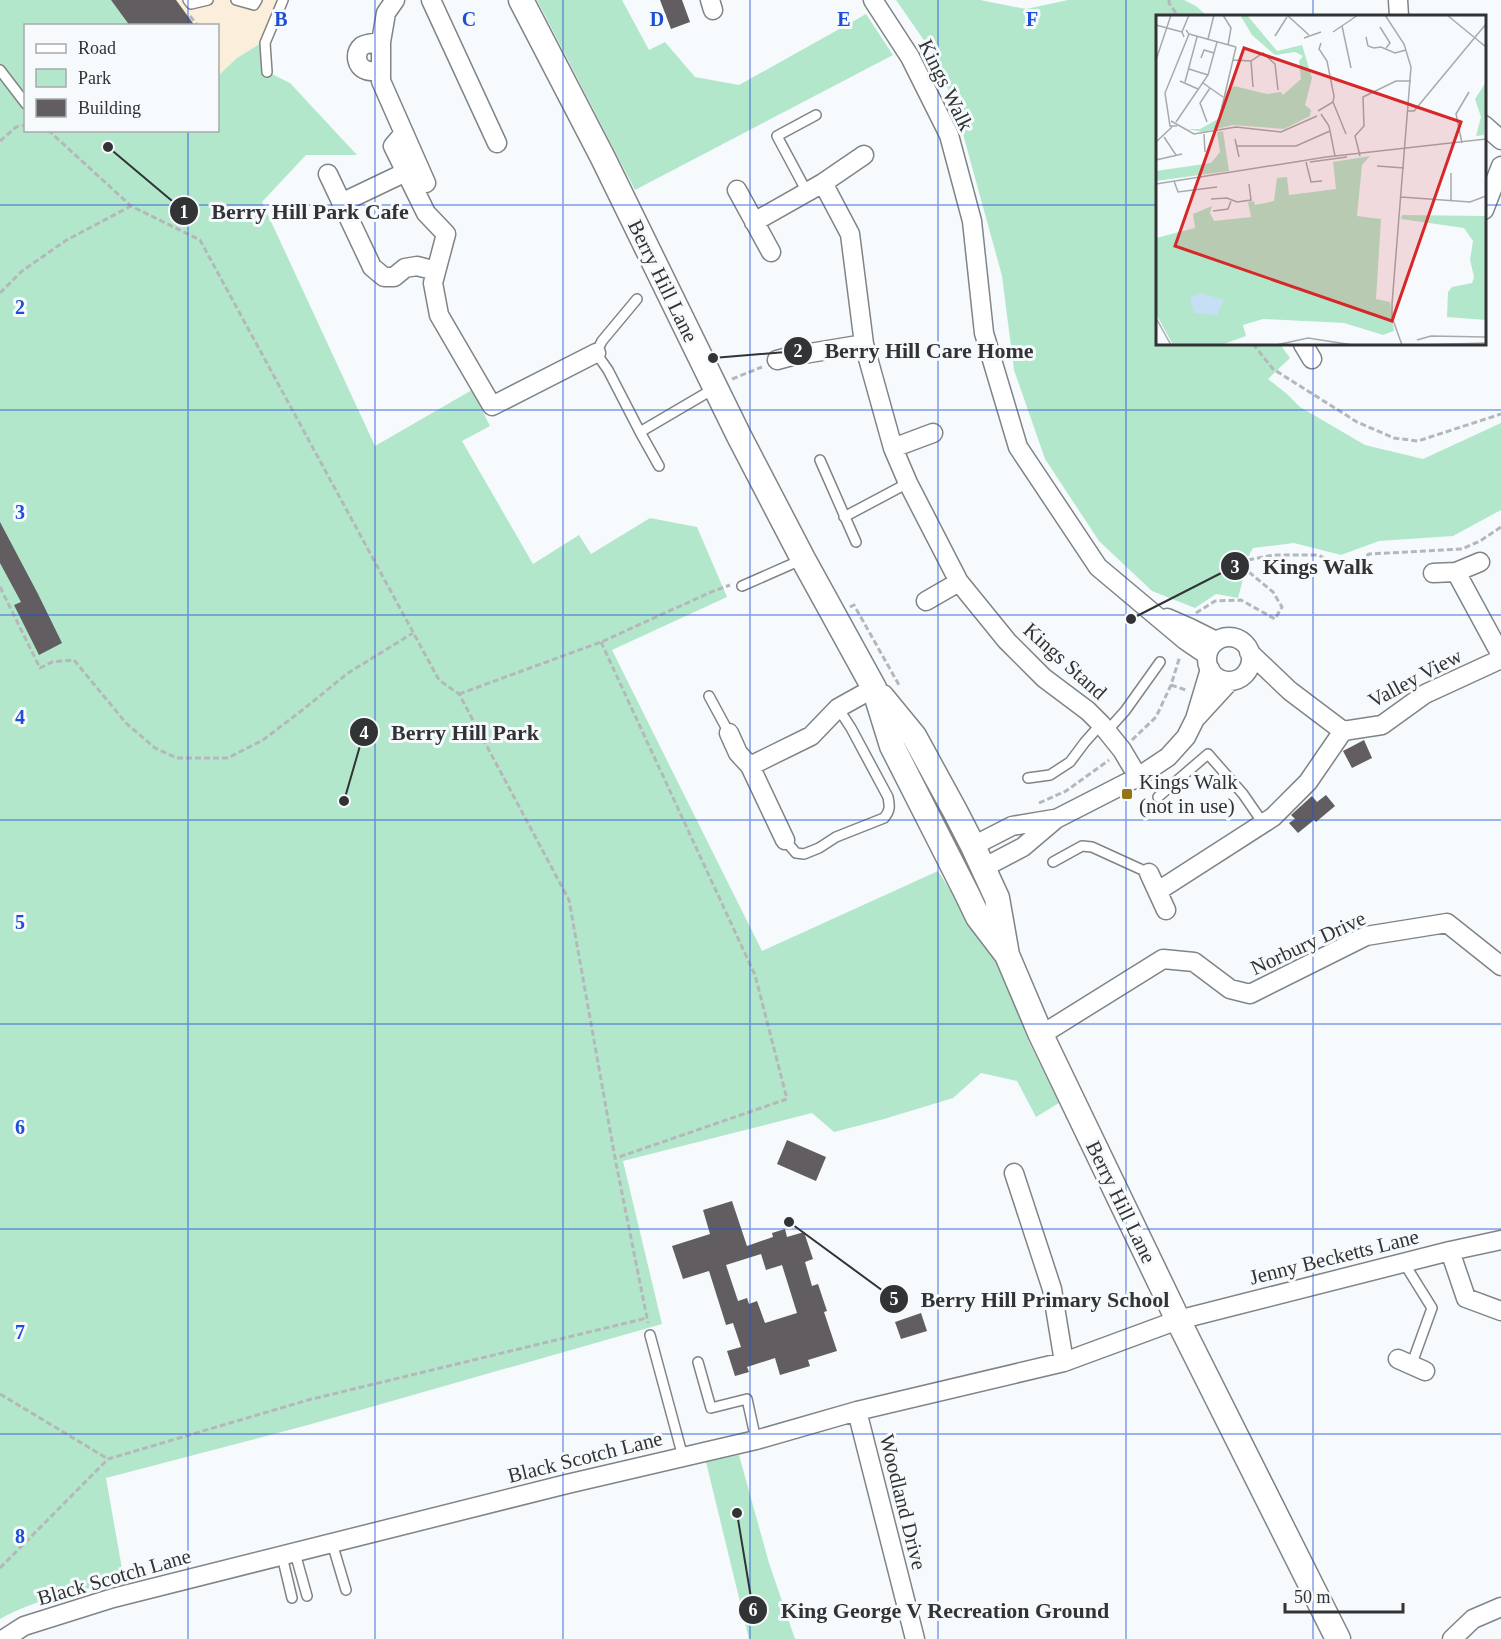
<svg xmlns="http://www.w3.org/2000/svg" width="1501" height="1639" font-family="'Times New Roman',serif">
<rect width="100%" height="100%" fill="#f6fafd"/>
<path fill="#fbeeda" d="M102 0H279L261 43 237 58 218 76V26L121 25Z"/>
<path fill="#b3e7cb" d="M0 0H111L130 25 26 26V130H218V76L237 58 261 43 262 69 290 83 357 155H306L262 202 375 446 472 390 490 426 462 441 533 564 579 535 591 554 650 518 697 527 727 597 612 650 762 951 938 871 1003 972 1029 1042 1059 1103 1036 1117 1017 1081 981 1073 953 1098 884 1119 834 1132 812 1113 623 1161 662 1324 308 1425 106 1478 124 1580C82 1590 37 1598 0 1619Z
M537 0H622L649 50 665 42 695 77 739 85 866 14 893 55 635 190Z
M896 0H980L1026 9 1068 0H1184L1196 6 1207 16H1158V344H1280L1290 358 1268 379 1287 394 1300 407 1365 445 1423 459 1501 423V510L1453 536 1379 541 1341 555 1294 543 1253 548 1243 566V579L1238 598 1216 594 1195 608 1152 591 1099 541 1045 459 1014 370 1002 276 955 105 930 49Z
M739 1455 769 1563 795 1639H749L706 1462Z"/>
<path fill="#615d60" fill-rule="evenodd" d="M111 0H176L195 26H130Z
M660 0H682L690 22 671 29Z
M0 522 38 594 62 643 39 655 14 605 21 602 0 563Z
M1364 740 1372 758 1352 768 1343 751Z
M1326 795 1335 806 1316 822 1314 820 1298 833 1289 823 1295 819 1291 815 1312 796 1317 802Z
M787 1140 826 1157 816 1181 777 1164Z
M732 1201 747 1246 773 1237 772 1233 785 1229 787 1237 804 1232 813 1259 805 1262 812 1286 818 1284 827 1311 824 1312 837 1351 808 1360 810 1366 780 1375 775 1358 747 1367 749 1372 735 1376 727 1351 741 1347 733 1323 726 1325 709 1271 683 1279 672 1246 710 1234 703 1210ZM761 1254 766 1270 782 1265 797 1313 765 1323 757 1301 749 1304 747 1298 738 1301 726 1265Z
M921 1313 927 1331 901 1339 895 1322Z"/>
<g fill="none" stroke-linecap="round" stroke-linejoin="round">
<g stroke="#818487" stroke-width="12">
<path id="lane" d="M188 0 191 4 208 0
M236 0 254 5 257 0
M0 70 26 104
M267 72 265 43 283 0
M807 192 777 136 816 115
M637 299 602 341 596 353 608 370 640 432 715 388
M640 432 659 466
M820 460 856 542
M844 517 908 483
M742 586 801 560
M709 696 729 733
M1107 731 1125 711 1160 662
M1028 778 1050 775 1070 762 1085 742 1101 724
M1158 797 1208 754 1243 794 1263 823
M785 840 796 853 804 854 819 848 836 837 884 818C890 811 890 807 888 797L851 728 838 708
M1053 862 1082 846 1092 847 1149 873
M1404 1263 1432 1308 1411 1366
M650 1335 683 1457
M698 1362 711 1408 747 1399 756 1440
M332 1543 346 1590
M295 1553 307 1596
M282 1556 292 1598"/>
</g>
<g stroke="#818487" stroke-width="21">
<path id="street" d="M395 0 386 13 381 42V81L426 183
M431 0 497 143
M710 0 713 10
M873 0 910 57 949 135 972 221 984 333 1018 447 1098 567 1185 640 1207 655
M1398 0 1399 16
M381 71C376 71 370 72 366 70 356 67 354 53 362 46 367 43 375 43 381 42
M1484 125 1501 140
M404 133 393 146 426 213 446 234 433 283 439 315 492 406 596 353
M328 174 372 267 384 277H394L405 268 417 266 436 271
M823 183 850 234 864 344 893 448 908 483 959 582 1007 641 1044 678 1088 711 1101 724 1122 750 1138 777
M737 190 771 252
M341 203 406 172
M1484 210 1501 166
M754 222 823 183 864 155
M1303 344 1312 359
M777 360 792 356 864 344
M893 448 933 433
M1456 572 1501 655
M1433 573 1456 572 1480 562
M926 601 959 582
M1167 618 1190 628 1216 641
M1207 659a22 22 0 1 1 44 0a22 22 0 1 1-44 0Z
M1249 652 1290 691 1343 731 1382 725 1425 694 1501 659
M1197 717 1230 681
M729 733 738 753 750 766
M785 840 750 766 811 736 838 708 874 688
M973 846 1012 826 1054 819
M983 868 1023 847 1056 819 1138 777 1168 757 1186 737 1195 719 1210 669
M1149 873 1166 910
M1158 891 1273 817 1308 782 1343 731
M1041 1035 1163 959 1194 962 1230 989 1250 994 1366 936 1447 923 1501 966
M1014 1173 1052 1289 1064 1362
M1450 1251 1466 1298 1501 1311
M1398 1359 1425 1371
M857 1411 915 1639
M4 1639 24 1626 113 1598 567 1484 756 1440 857 1411 1064 1362 1178 1320 1450 1251 1501 1240
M1452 1639 1473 1619 1501 1607"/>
</g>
<g stroke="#818487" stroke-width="27">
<path id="secondary" d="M521 0 603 158 739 436 803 559 874 688 892 746 966 892 978 917 1007 955
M882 697 914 736 955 811 973 846 997 898 1007 955 1041 1035 1178 1320 1338 1639"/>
</g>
<path stroke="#b5b8bb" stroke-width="3" stroke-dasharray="6 3" stroke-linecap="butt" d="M1169 0V3L1178 16
M190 16 198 26
M48 130 131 206 200 240 439 680 459 694 569 900 615 1158 648 1323
M0 141 16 127 26 125
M0 293 22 271 65 241 131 206
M1253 344 1273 369 1357 422 1394 438 1418 441 1501 414
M732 379 762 367
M0 587 40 668 52 662 74 660 126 723 155 748 177 758H228L263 740 305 708 348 673 413 633
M850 607 854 605 899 685
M1196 613 1215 601 1241 600 1275 619 1282 607 1273 592 1250 573 1248 560 1273 555H1319L1334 565 1353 567 1369 554 1462 549 1480 541 1501 527
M601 642 755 975 787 1099 616 1158
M1171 685 1186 690
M459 694 601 642 711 592 730 585
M1132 740 1156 717 1171 685 1180 656
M1039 803 1066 791 1109 760
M0 1394 108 1459
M0 1568 108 1459 308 1400 647 1318"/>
<use href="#lane" stroke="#fff" stroke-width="9"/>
<use href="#street" stroke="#fff" stroke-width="18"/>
<use href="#secondary" stroke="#fff" stroke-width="24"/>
</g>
<path fill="none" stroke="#1d4ed8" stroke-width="1.5" stroke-opacity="0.55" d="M188 0V26M375 0V1639M563 0V1639M750 0V1639M938 0V1639M1126 0V1639M1313 0V16M188 130V1639M0 205H1158M1484 205H1501M1313 344V1639M0 410H1501M0 615H1501M0 820H1501M0 1024H1501M0 1229H1501M0 1434H1501"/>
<rect fill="#93741b" stroke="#f6fafd" stroke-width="2" x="1121" y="788" width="12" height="12" rx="3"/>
<g text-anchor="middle" stroke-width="6" stroke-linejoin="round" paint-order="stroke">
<g font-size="21" fill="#313334" stroke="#f6fafd">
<text transform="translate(946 85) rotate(64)" y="7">Kings Walk</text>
<text transform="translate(663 281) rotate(64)" y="7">Berry Hill Lane</text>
<text transform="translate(1065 661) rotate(42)" y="7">Kings Stand</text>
<text transform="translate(1415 678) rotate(-28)" y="7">Valley View</text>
<text transform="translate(1308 943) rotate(-25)" y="7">Norbury Drive</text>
<text transform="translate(1121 1202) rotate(64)" y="7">Berry Hill Lane</text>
<text transform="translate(1334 1257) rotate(-14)" y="7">Jenny Becketts Lane</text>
<text transform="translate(585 1457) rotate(-14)" y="7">Black Scotch Lane</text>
<text transform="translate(903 1502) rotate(76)" y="7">Woodland Drive</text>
<text transform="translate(114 1577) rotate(-16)" y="7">Black Scotch Lane</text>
</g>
<g font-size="21" fill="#313334" stroke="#f6fafd" text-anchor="start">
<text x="1139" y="789">Kings Walk<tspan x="1139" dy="24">(not in use)</tspan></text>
</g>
</g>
<g transform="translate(1156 15)">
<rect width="330" height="330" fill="#f6fafd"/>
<path d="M84 0H91L121 36 146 30 156 63 149 90 155 95 154 101 128 114 77 110 47 117 31 114H44L62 104 71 76 78 71 111 79 125 77 127 80 145 64 143 46 147 41 139 37 119 40 96 20ZM330 67 328 120 320 121 325 102 319 84ZM67 116 73 156 0 166V156L55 148 64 137 61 117ZM214 141 206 150 201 201 225 204 220 284 234 287 238 316 227 320 188 308 107 304 87 310 90 321 65 330H17L0 299V223L39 213 37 199 56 191 54 198 58 206 95 202 92 187 98 186 99 190 118 186 121 163 131 162 133 180 180 174 177 147ZM246 200 330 201V305L291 302 292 277 296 272 316 268 318 262 314 245 317 226 308 213 245 204Z" fill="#b3e7cb"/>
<path d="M45 278 68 285 61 300 38 298 34 282Z" fill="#c5dff5"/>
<path fill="none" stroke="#a7aaad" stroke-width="1.5" d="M67 0 75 13 72 30M131 0 153 20M229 0 248 29 255 52 236 289V302L246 330M291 0 330 32M0 10 26 17M186 11 195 53M224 12 234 28 230 33M177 17 202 0M33 19 80 32M119 21 131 2M28 22 26 17 33 0M210 22 212 31 218 33 225 32 239 38 250 35M148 23 165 17M52 24 58 0M45 43 48 35 58 38M0 45 15 0M77 45 95 46 107 38 119 49 122 75M95 46 97 72M33 54 52 60M24 66 42 74M29 67 41 22M47 68 67 82M177 87 190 119M162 96 177 87 178 81 171 46 163 34 165 28M251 96H258L330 9M165 99 173 111 179 141M64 100 80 32M15 106 38 119 80 112 125 117 161 101M20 107 52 60 61 27M51 107 44 88 54 73M21 111H14L9 78 33 19 30 15M48 119 49 137M8 122 20 140M79 124 83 142M0 127 16 112M306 128 300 99 313 77M81 131H140L174 116M204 141 199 121 208 111 207 82 240 66H255M0 145 26 139M150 147 155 167 166 166M154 147 191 142M221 151 248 153M295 158V186M18 166 22 177 61 172M0 169 170 142 330 124M245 182 314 187 330 181M55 184 71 183 81 187 95 185 93 169M57 196 72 194 75 186M0 303 15 330M261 325 275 321 330 322M120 330 152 323 197 330M139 330H174M264 330 330 328"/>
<path fill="#d62828" fill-opacity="0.15" stroke="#d62828" stroke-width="3" d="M88 33 305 107 236 306 19 231Z"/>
<rect width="330" height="330" fill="none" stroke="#313334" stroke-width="3"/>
</g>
<g font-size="20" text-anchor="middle" font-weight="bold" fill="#1d4ed8" stroke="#f6fafd" stroke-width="6" stroke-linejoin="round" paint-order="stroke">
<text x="281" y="26">B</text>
<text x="469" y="26">C</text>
<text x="657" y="26">D</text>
<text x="844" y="26">E</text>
<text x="1032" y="26">F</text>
<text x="20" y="314">2</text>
<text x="20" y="519">3</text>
<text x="20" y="724">4</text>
<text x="20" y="929">5</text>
<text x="20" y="1134">6</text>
<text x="20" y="1339">7</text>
<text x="20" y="1543">8</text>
</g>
<path fill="none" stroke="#313334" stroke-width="2" d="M108 147L184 211M713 358L798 351M1131 619L1235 566M344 801L364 732M789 1222L894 1299M737 1513L753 1610"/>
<g fill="#313334" stroke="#f6fafd" stroke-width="2">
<circle cx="108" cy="147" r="6"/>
<circle cx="713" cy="358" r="6"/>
<circle cx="1131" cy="619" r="6"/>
<circle cx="344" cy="801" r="6"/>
<circle cx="789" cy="1222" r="6"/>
<circle cx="737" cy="1513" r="6"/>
<circle cx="184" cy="211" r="15"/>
<circle cx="798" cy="351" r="15"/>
<circle cx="1235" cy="566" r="15"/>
<circle cx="364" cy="732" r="15"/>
<circle cx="894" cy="1299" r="15"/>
<circle cx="753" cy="1610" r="15"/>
</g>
<g font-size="18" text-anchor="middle" font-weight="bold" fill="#fff">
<text x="184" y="218">1</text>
<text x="798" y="357">2</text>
<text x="1235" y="573">3</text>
<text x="364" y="739">4</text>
<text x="894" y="1305">5</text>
<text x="753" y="1616">6</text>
</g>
<g font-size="22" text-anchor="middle" font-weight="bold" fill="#313334" stroke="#f6fafd" stroke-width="6" stroke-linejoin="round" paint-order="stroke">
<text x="310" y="219">Berry Hill Park Cafe</text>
<text x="929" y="358">Berry Hill Care Home</text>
<text x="1318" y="574">Kings Walk</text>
<text x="465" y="740">Berry Hill Park</text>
<text x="1045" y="1307">Berry Hill Primary School</text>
<text x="945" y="1618">King George V Recreation Ground</text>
</g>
<rect x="24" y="24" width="195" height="108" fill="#f6fafd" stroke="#a7aaad" stroke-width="1.5"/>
<rect x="36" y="44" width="30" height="9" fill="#ffffff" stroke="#a7aaad" stroke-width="1.5"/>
<text x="78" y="54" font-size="18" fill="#313334">Road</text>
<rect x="36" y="69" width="30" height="18" fill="#b3e7cb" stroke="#a7aaad" stroke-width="1.5"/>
<text x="78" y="84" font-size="18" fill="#313334">Park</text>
<rect x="36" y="99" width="30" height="18" fill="#615d60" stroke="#a7aaad" stroke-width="1.5"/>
<text x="78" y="114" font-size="18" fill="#313334">Building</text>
<path d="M1285 1603v9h118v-9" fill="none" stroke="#313334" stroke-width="3"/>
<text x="1294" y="1603" font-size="18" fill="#313334" stroke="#f6fafd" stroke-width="4.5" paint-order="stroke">50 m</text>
</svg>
